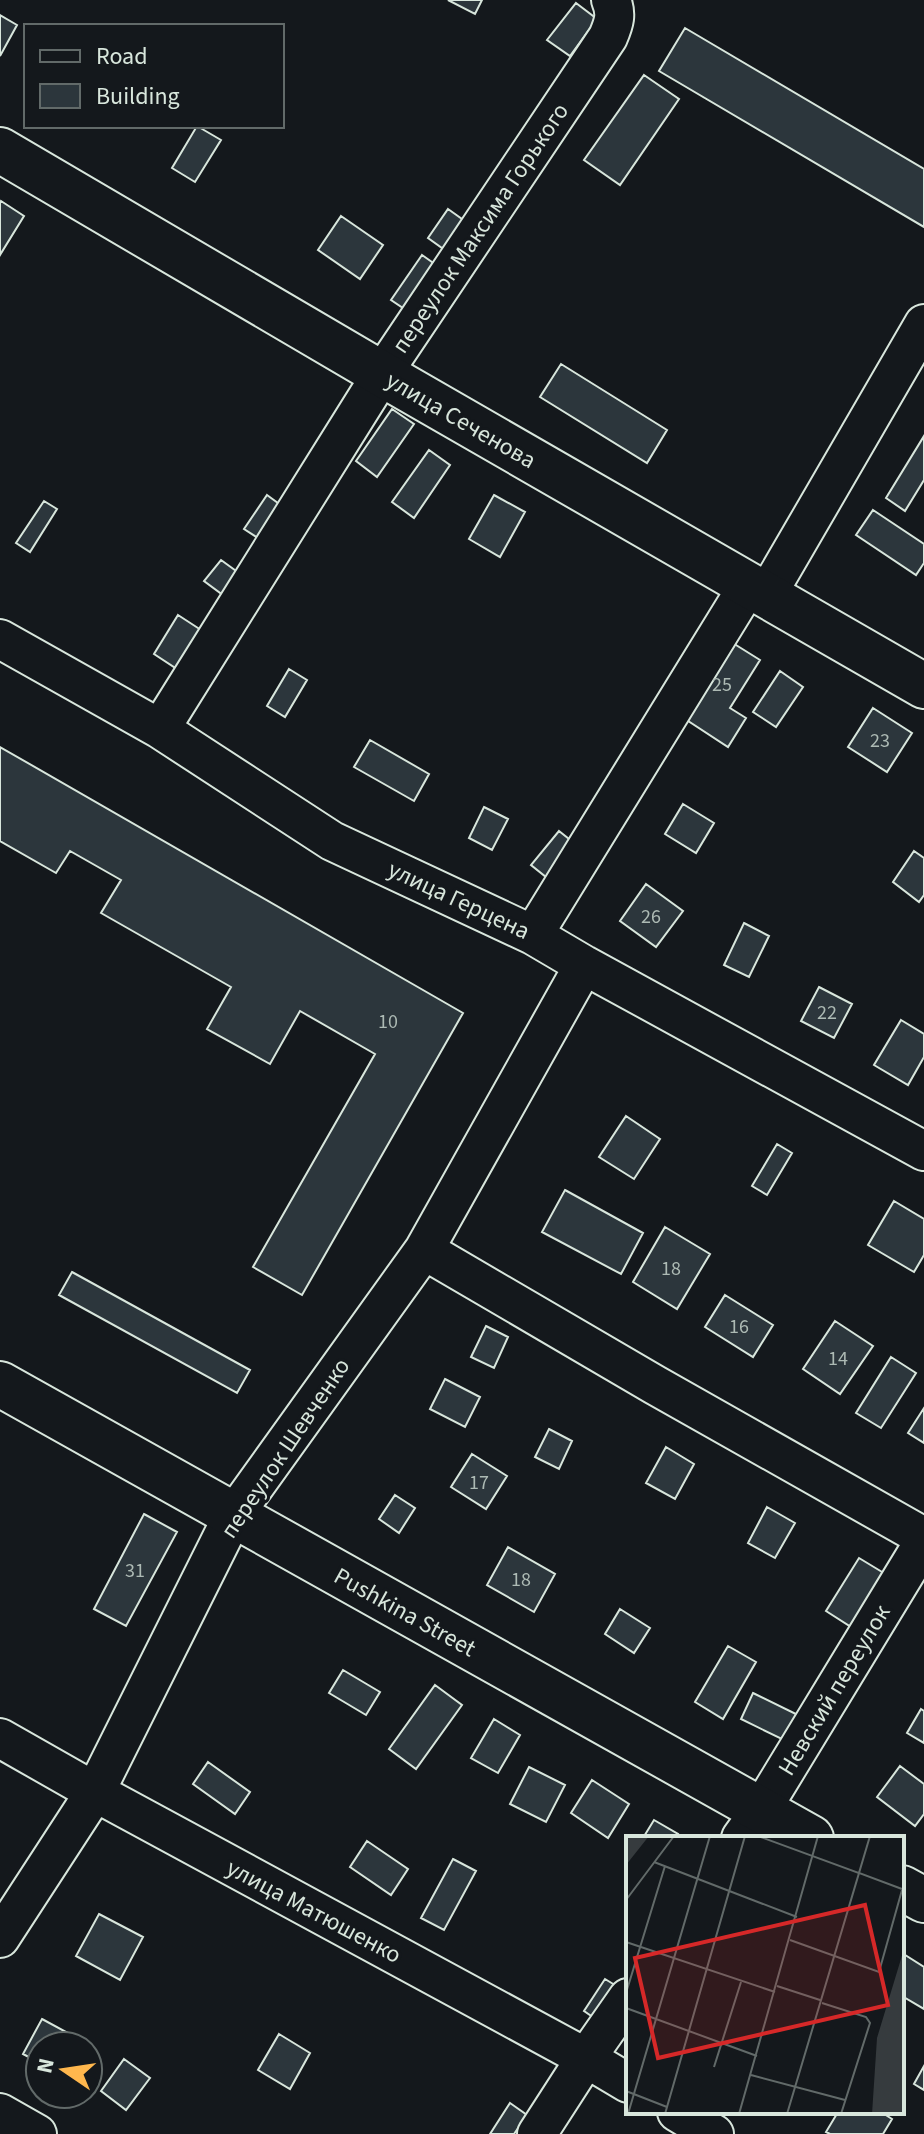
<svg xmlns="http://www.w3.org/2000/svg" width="924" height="2134" font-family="'Source Sans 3',sans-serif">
<rect width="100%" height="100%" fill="#14181c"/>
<path fill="#2c363c" stroke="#d8e6dc" stroke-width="2" d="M448 0H482L475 14Z
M576 3 597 19 570 56 547 40Z
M0 15 17 25 0 56Z
M685 28 924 169V227L659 71Z
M644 75 679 99 620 185 584 160Z
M197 126 221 140 195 182 172 168Z
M1 201 24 216 0 255V203Z
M448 209 469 224 449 253 428 238Z
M341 216 383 245 360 279 318 250Z
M422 255 439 267 409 312 391 300Z
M561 364 667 430 647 463 540 397Z
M392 409 414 424 377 477 356 461Z
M924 436V480L905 511 886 498Z
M429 450 450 465 414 518 392 502Z
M267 495 286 509 264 542 244 529Z
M494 495 525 512 500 557 469 539Z
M44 501 57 509 30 552 16 543Z
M873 510 924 544V563L916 575 856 535Z
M221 560 243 576 227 598 204 581Z
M178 615 201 630 177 669 154 654Z
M728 640 760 660 730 708 746 718 728 747 679 715Z
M289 669 307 680 285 717 267 706Z
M780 671 803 687 776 727 753 712Z
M873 708 912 733 887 772 848 747Z
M370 740 429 774 414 801 354 767Z
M0 747 463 1013 302 1295 253 1267 375 1054 300 1011 270 1064 207 1029 231 987 101 913 121 880 70 851 56 873 0 841Z
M683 804 714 823 696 853 665 834Z
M484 807 508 819 492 850 469 838Z
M559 831 574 843 546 877 531 865Z
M914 851 924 858V895L919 902 893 882Z
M646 884 683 911 656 947 620 921Z
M744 923 769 936 749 977 724 965Z
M819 987 852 1004 834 1038 801 1021Z
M901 1020 924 1034V1057L908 1085 874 1065Z
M626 1116 660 1139 634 1179 599 1157Z
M777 1144 792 1153 767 1195 752 1186Z
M565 1190 643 1233 621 1274 542 1232Z
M894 1201 924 1219V1255L914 1272 868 1245Z
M665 1227 710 1254 677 1309 633 1282Z
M72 1272 250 1370 237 1393 59 1295Z
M725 1295 773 1325 753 1357 705 1327Z
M835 1321 873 1346 840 1394 803 1369Z
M486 1326 508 1337 494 1368 471 1357Z
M891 1357 916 1373 881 1428 856 1413Z
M445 1379 480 1397 465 1427 430 1409Z
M924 1408V1443L908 1433Z
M549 1429 572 1441 559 1469 535 1457Z
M666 1447 694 1464 675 1499 646 1483Z
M472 1454 507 1476 486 1509 451 1487Z
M395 1495 415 1508 399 1533 379 1519Z
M767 1507 795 1523 775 1558 748 1543Z
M144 1514 177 1532 126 1626 94 1609Z
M508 1547 555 1574 534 1612 487 1585Z
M859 1558 892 1578 859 1632 826 1611Z
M620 1609 650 1628 634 1653 605 1634Z
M728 1646 756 1662 723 1719 695 1702Z
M343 1670 380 1692 366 1715 329 1693Z
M435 1685 462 1705 416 1769 389 1749Z
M753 1693 800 1716 788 1742 741 1719Z
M921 1709 924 1711V1743L907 1733Z
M494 1719 520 1735 498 1773 471 1758Z
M208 1762 250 1792 235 1814 193 1784Z
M900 1766 924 1784V1814L915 1826 877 1797Z
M529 1767 565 1785 546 1822 510 1804Z
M592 1780 629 1804 608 1838 571 1813Z
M654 1820 678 1834 676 1838H643Z
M367 1841 408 1869 391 1895 350 1867Z
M453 1859 476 1871 444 1930 421 1918Z
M99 1914 143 1937 120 1980 76 1956Z
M902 1953 924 1967V2009L902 1996Z
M605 1979 628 1993 606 2026 584 2011Z
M42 2019 79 2039 75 2046H40V2063L23 2054Z
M279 2034 310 2053 290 2089 258 2070Z
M124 2059 150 2078 126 2110 101 2091Z
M924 2066V2090L914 2084Z
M510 2103 527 2115 514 2134H490Z
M838 2112H881L892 2119 883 2134H830L826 2132Z"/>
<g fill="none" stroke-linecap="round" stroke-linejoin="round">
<g stroke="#d8e6dc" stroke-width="42">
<path id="minor" d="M766 596 924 324
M0 639 160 729 332 841 533 935 584 965 924 1151
M160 729 382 374 608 37C614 23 617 14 611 0
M533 935 748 586
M424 1250 655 1385 924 1537
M0 1738 95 1792 586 2058 628 2083
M741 1838 761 1810 924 1542
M0 1938 95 1792 233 1516 424 1250 584 965
M677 2112 714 2134
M0 2113 37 2134
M537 2134 586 2058 628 1998"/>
</g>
<g stroke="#d8e6dc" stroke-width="48">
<path id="major" d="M0 150 382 374 924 686
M0 1384 811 1838
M902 1888 924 1900"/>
</g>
<use href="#minor" stroke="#14181c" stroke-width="38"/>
<use href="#major" stroke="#14181c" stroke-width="44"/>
</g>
<g text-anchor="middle" stroke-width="6" stroke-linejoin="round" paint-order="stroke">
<g font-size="20" fill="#adbab4">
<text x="722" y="691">25</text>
<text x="880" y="747">23</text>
<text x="651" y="923">26</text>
<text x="827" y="1019">22</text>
<text x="388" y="1028">10</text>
<text x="671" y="1275">18</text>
<text x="739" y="1333">16</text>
<text x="838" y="1365">14</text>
<text x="479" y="1489">17</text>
<text x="135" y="1577">31</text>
<text x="521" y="1586">18</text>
</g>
<g font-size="24" fill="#d8e6dc" stroke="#14181c">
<text transform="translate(480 228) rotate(-56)" y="8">переулок Максима Горького</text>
<text transform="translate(461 420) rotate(30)" y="8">улица Сеченова</text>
<text transform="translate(459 900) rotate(25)" y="8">улица Герцена</text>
<text transform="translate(285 1448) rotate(-56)" y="8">переулок Шевченко</text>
<text transform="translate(405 1612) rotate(29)" y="8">Pushkina Street</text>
<text transform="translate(834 1690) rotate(-59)" y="8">Невский переулок</text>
<text transform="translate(314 1911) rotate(28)" y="8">улица Матюшенко</text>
</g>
</g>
<g transform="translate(626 1836)">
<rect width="278" height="278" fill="#14181c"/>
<path d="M0 0H23L0 29ZM278 113V278H246L251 202Z" fill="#363b3e"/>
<path fill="none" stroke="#626a69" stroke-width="2" d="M132 0 233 37 161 278M244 0 233 37 276 53M28 26 171 81M0 64 48 0M164 104 253 136 276 54M0 106 149 156M151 150 194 164M0 157 39 30M196 167 240 181 244 187 215 278M0 172 131 220M88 231 115 146M125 239 219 264M0 255 41 271M2 278 84 0M39 278 119 0M113 278 192 0"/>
<path fill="#d62828" fill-opacity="0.15" stroke="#d62828" stroke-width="4" d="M239 69 262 169 32 222 9 122Z"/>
<rect width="278" height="278" fill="none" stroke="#d8e6dc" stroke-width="4"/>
</g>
<rect x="24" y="24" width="260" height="104" fill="#14181c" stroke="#626a69" stroke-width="2"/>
<rect x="40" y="50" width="40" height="12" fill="#14181c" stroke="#626a69" stroke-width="2"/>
<text x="96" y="64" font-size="24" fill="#d8e6dc">Road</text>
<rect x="40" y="84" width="40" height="24" fill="#2c363c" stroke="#626a69" stroke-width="2"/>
<text x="96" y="104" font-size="24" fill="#d8e6dc">Building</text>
<g transform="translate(64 2070) rotate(283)"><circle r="38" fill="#14181c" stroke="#626a69" stroke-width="2"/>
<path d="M0-6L14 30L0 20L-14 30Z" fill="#ffb74d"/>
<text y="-12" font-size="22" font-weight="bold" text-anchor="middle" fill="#d8e6dc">N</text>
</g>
</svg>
